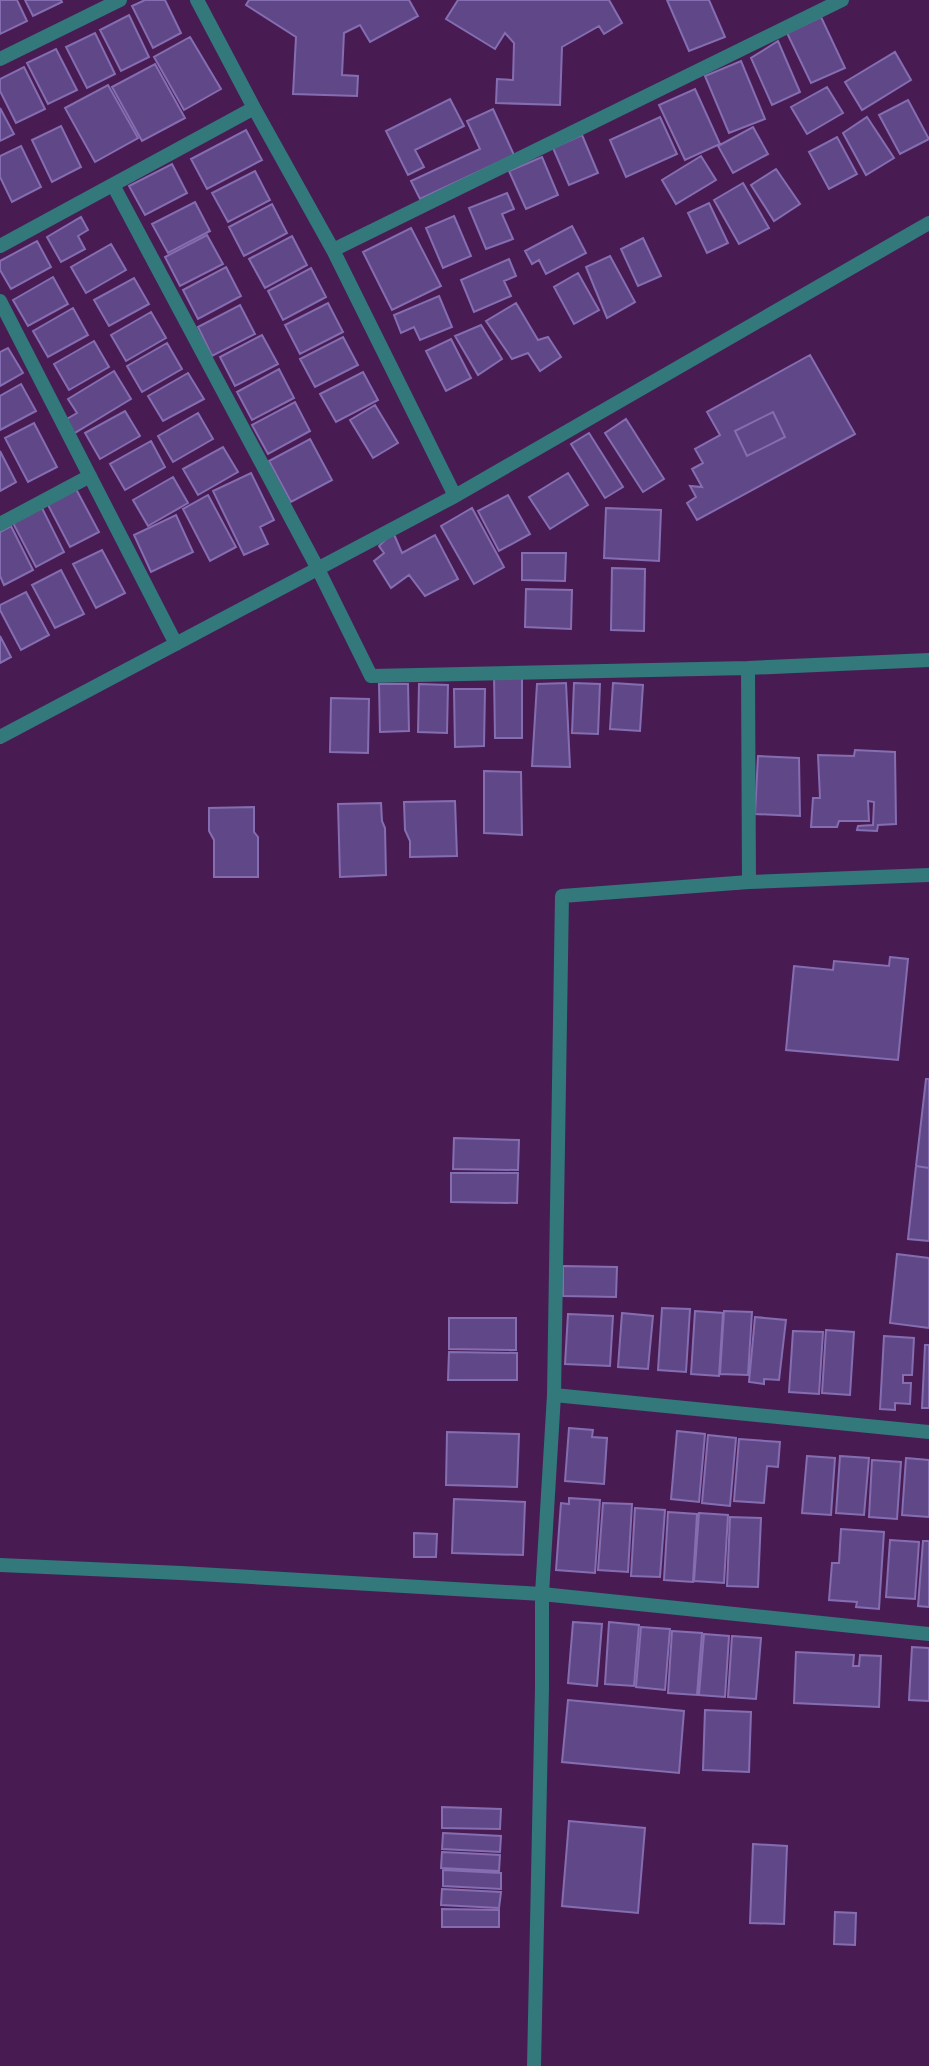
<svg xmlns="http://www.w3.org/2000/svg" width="929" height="2066" font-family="Montserrat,sans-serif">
<rect width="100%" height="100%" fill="#481c52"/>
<path fill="#604888" stroke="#856db1" stroke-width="2" fill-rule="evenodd" d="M0 0H17L27 21 0 34Z
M25 0H61L62 2 33 16Z
M145 0H165L181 33 153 48 132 6Z
M249 0H409L418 16 370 42 360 25 344 33 342 75 358 76 357 96 293 94 296 37 246 5Z
M458 0H609L622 23 604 34 599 26 562 47 560 105 496 103 497 79 513 80 514 43 505 33 495 49 446 19Z
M667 0H709L725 37 689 51Z
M129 15 149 57 121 71 100 30Z
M821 17 845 68 811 83 787 33Z
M95 33 115 74 87 88 66 47Z
M190 37 221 89 184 110 154 57Z
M778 41 800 92 772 105 751 58Z
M56 49 77 90 48 104 27 63Z
M895 52 911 80 862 110 845 82Z
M741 61 765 119 729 133 705 76Z
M155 64 185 118 142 141 112 87Z
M24 67 45 109 16 123 0 91V79Z
M108 85 138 138 95 162 65 108Z
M827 87 843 113 807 134 791 107Z
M695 89 720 144 685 160 659 105Z
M450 99 464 126 415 150 424 167 408 175 386 131Z
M908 100 929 139 900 154 879 115Z
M0 108 14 134 0 141Z
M493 109 514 155 420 199 411 181 480 149 467 121Z
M660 117 677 154 626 177 610 140Z
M867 117 894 158 866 175 843 133Z
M61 126 81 167 52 182 32 140Z
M753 127 768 154 733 173 718 146Z
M246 130 262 160 207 189 191 159Z
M582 135 598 173 569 185 553 148Z
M837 137 857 174 829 189 809 152Z
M21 146 41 187 12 202 0 177V156Z
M701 156 716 180 676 204 662 180Z
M542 157 558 195 526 209 509 171Z
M172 164 187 193 145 215 129 186Z
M776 169 800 204 774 221 751 185Z
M255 171 270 200 228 222 212 193Z
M743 183 769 228 739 244 714 200Z
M507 193 514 209 502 214 513 239 486 249 469 208Z
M195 202 210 231 168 253 152 224Z
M709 203 728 243 707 253 688 213Z
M272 204 287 233 244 256 229 227Z
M454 216 471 256 443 268 426 228Z
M81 217 88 230 78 236 85 249 61 262 47 237Z
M572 226 586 253 546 274 539 260 532 264 525 251Z
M411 228 441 286 392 310 363 252Z
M207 235 223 264 180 286 165 257Z
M292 236 307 265 265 288 249 259Z
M643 238 661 276 638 286 621 249Z
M37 241 51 267 11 289 0 270V261Z
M111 244 126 270 86 293 71 267Z
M610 256 635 302 607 318 586 267Z
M509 259 516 276 504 281 511 296 474 312 461 280Z
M226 267 241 296 198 319 183 290Z
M311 268 326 297 283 320 268 291Z
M578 273 599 310 574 324 554 287Z
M53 277 68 304 28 326 13 300Z
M134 278 149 304 109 326 94 300Z
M439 296 452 327 420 340 414 327 401 333 394 315Z
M328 303 343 332 300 354 285 325Z
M516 303 538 340 548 337 561 357 540 371 528 353 512 359 486 321Z
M240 305 255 334 212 356 198 327Z
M73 308 88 335 48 357 33 331Z
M151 312 166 338 126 361 111 335Z
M481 325 502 359 478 375 455 336Z
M262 335 278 364 235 386 220 357Z
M343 337 358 365 315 387 300 359Z
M451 339 471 378 446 391 426 351Z
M94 341 109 367 69 390 54 364Z
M167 343 182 369 142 392 127 366Z
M8 348 23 373 0 386V352Z
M810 355 855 434 697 520 687 503 696 497 690 486 702 487 692 469 703 463 695 449 720 435 707 412ZM773 412 785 437 747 456 735 431Z
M279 369 294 398 252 420 237 392Z
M114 371 131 399 73 434 65 420 77 413 68 399Z
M363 372 378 400 336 422 320 394Z
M188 373 204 399 163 421 148 396Z
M21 384 36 411 0 430V396Z
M295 402 310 431 268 454 252 425Z
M375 405 398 443 373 458 350 420Z
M125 411 140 436 100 459 85 433Z
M773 412 785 437 747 456 735 431Z
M198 413 213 439 173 462 158 436Z
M626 419 664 479 643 492 605 433Z
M34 423 57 467 28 482 5 438Z
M589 433 623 487 605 498 571 444Z
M310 439 332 480 291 502 269 461Z
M151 441 165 467 125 490 110 464Z
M223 447 238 472 198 495 183 469Z
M0 451 16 482 0 491Z
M251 473 274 520 260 527 268 544 244 555 213 491Z
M568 473 588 505 550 529 529 497Z
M173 477 188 503 148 526 133 500Z
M76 489 99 532 70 547 47 503Z
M208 495 236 547 210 561 183 509Z
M508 495 530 534 499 551 478 511Z
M42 508 64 552 36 567 13 523Z
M472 508 504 567 474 584 441 526Z
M606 508 661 510 659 561 604 558Z
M176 515 193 552 151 572 134 535Z
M11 526 33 570 4 585 0 576V532Z
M393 532 402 553 435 535 458 579 425 596 409 575 391 588 374 561 384 553 379 546Z
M102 550 125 593 96 608 73 564Z
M522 553H566L565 581 522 580Z
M612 568 645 569 644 631 611 630Z
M61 570 84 614 55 628 32 585Z
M526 589 572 590 571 629 525 627Z
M26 592 49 635 21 650 0 610V605Z
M0 636 11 657 0 663Z
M494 674H522V738H495Z
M566 683 570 767 532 766 537 684Z
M574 683 600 684 598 734 572 733Z
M613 683 643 685 640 731 610 729Z
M379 684H408L409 731 380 732Z
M419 684 448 685 447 733 418 732Z
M454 689H485L484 746 455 747Z
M331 698 369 699 368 753 330 752Z
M855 750 895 752 896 824 878 825 877 831 857 830 858 826 873 825 874 802 868 801 869 821H839L837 827H811L813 798H820L818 755 854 756Z
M758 756 799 758 800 816 755 814Z
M484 771 521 772 522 835 484 833Z
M455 801 457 856 410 857V841L405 830 404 802Z
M381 803 382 821 385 828 386 875 340 877 338 804Z
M254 807V832L258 837V877H214V840L209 831V808Z
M890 957 908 959 898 1060 786 1050 794 966 833 970 834 961 889 966Z
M926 1079H929V1168L916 1166Z
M454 1138 519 1140 518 1170 453 1169Z
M916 1166 929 1168V1241L908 1239Z
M451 1173H518L517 1203 451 1202Z
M897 1254 929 1258V1328L890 1323Z
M563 1266 617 1267 616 1297 563 1296Z
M662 1308 690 1309 686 1372 658 1370Z
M695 1311 723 1313 719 1376 691 1374Z
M724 1311 752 1312 748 1375 720 1374Z
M622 1313 653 1316 648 1369 618 1367Z
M568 1314 613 1316 610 1366 565 1364Z
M755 1317 786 1320 779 1380 764 1379V1384L749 1382Z
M449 1318H516V1350L449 1349Z
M826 1330 854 1332 850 1395 822 1393Z
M793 1331 823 1332 819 1394 789 1392Z
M884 1336 914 1338 912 1375H903V1383H911L910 1404 895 1403V1410L880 1409Z
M925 1345H929V1408H922Z
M449 1352 517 1353V1380H448Z
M569 1428 593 1430 592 1437 607 1438 604 1484 565 1481Z
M677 1431 705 1434 699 1502 671 1499Z
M447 1432 519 1434 517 1487 446 1485Z
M708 1435 736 1438 730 1506 702 1503Z
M739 1439 780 1442 778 1467 767 1466 764 1503 734 1501Z
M807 1456 835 1458 831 1515 802 1513Z
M840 1456 869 1458 864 1515 836 1513Z
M906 1458 929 1460V1517L902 1515Z
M872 1460 901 1462 897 1519 869 1517Z
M569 1498 600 1500 595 1573 556 1570 561 1503 569 1504Z
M454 1499 525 1502 523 1555 452 1553Z
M603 1503 632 1504 628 1572 598 1570Z
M635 1508 665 1510 660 1577 631 1576Z
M668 1512 697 1514 693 1582 664 1580Z
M699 1513 728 1515 724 1583 694 1581Z
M730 1517 761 1518 758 1587 727 1586Z
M841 1529 884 1532 879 1609 856 1607 857 1602 829 1600 832 1563H839Z
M414 1533 437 1534 436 1557H414Z
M890 1540 919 1542 915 1599 886 1597Z
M923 1541H929V1607L918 1606Z
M573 1622 602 1624 597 1686 568 1683Z
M609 1622 639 1625 634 1686 605 1684Z
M641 1627 670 1629 665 1690 636 1687Z
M672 1631 702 1633 697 1695 668 1693Z
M704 1634 729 1636 725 1697 699 1695Z
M732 1636 761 1638 756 1699 728 1697Z
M912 1647 929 1648V1701L909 1700Z
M796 1652 854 1655 853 1666H859L860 1655 881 1656 879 1707 794 1703Z
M568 1700 684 1711 679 1773 562 1762Z
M705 1710 751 1712 749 1772 703 1770Z
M442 1807 501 1809 500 1829 442 1828Z
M569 1821 645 1828 638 1913 562 1906Z
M443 1833 501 1836 500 1852 442 1849Z
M753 1844 787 1846 784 1924 750 1923Z
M442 1852 500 1855 499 1871 441 1868Z
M443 1870 501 1873V1889L443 1886Z
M442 1889 501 1892 499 1908 441 1905Z
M442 1909 499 1910V1927H442Z
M835 1912 856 1913 855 1945 834 1944Z"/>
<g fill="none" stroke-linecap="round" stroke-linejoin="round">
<path stroke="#33787b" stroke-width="14" d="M197 0 254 108 333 250 455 496
M0 59 120 0
M113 185 318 569 371 676 748 668 929 660
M0 246 254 108
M333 250 842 0
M0 301 176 644
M0 524 90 476
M748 668 749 882
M0 737 455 496 929 223
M554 1395 929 1432
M0 1565 181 1573 542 1594 929 1634
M534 2066 542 1688V1594L554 1395 562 896 749 882 929 875"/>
</g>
</svg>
